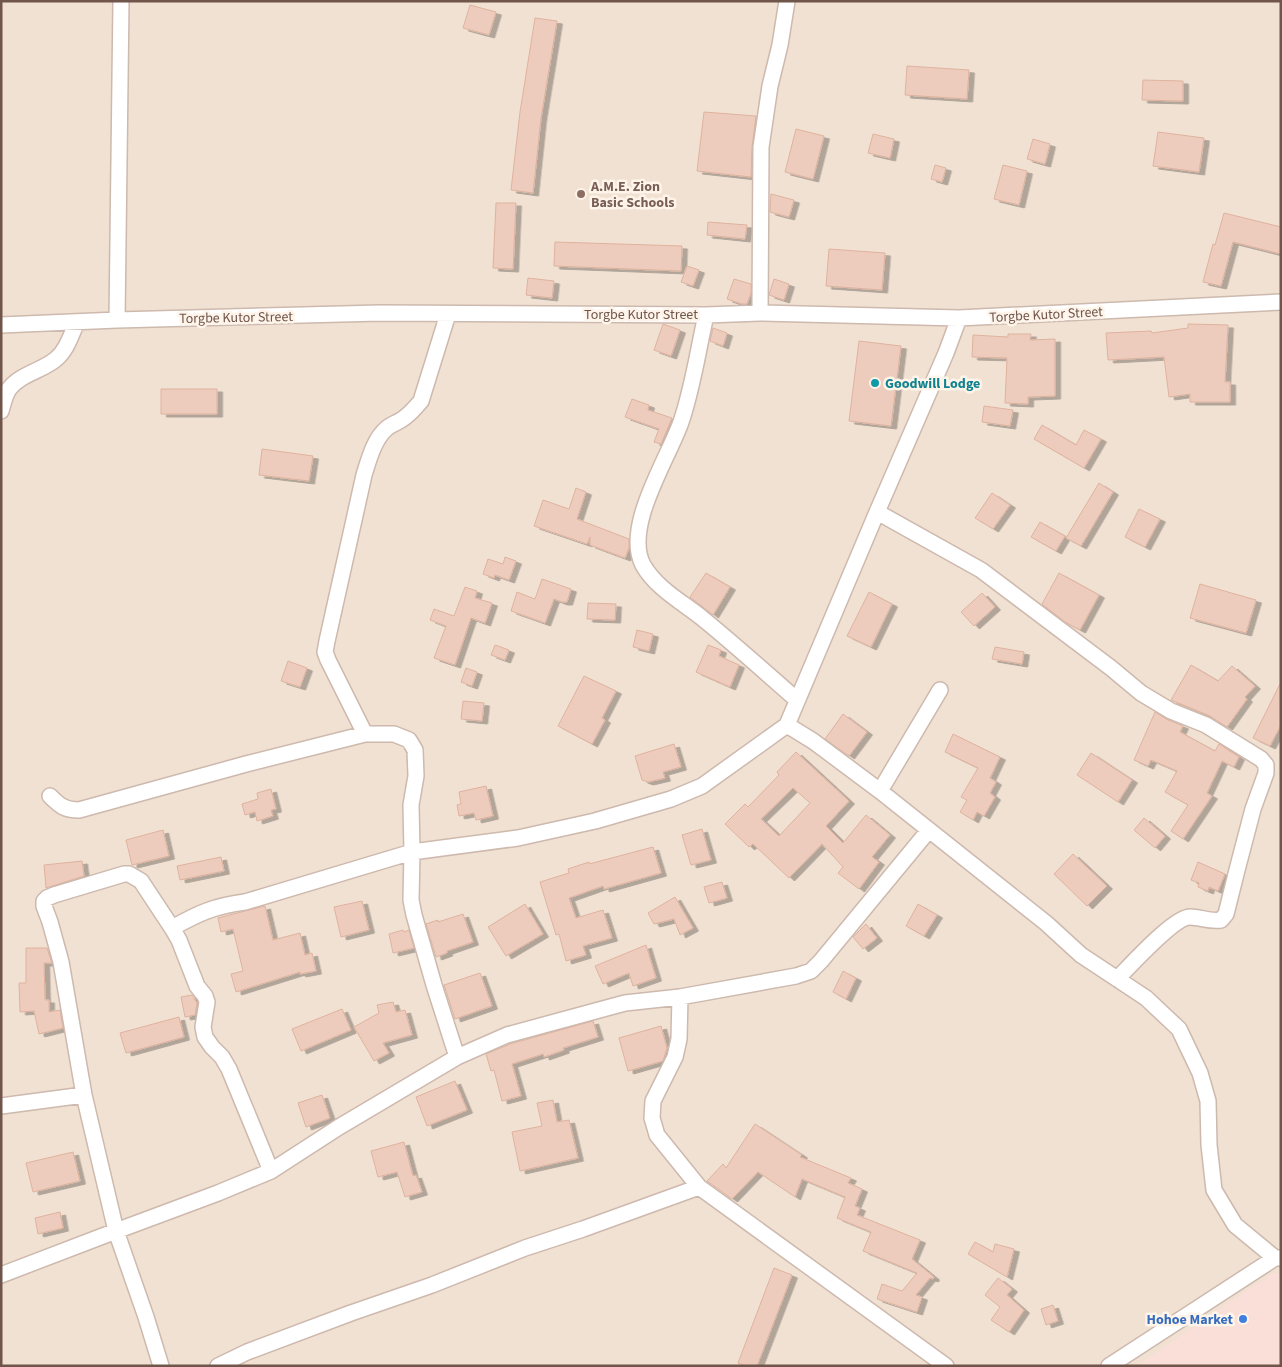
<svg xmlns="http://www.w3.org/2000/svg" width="1282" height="1367" font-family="'Source Sans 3',sans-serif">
<defs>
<filter id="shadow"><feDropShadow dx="5.5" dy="3" stdDeviation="0" flood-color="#0004"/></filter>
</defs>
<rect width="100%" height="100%" fill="#faefe3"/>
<path fill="#f1e1d2" d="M1 1H1281V1366H1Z"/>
<path fill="#fadfd8" d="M1273 1273H1281V1366H1136Z"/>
<path fill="#eeccbd" stroke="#dfb29e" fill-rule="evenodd" filter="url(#shadow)" d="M470 5 496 12 489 35 463 28Z
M535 18 557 21 541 118 533 193 511 190 520 112Z
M907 66 969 70 967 99 905 95Z
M1143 80 1183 81V101L1142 100Z
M704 112 756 116 752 147 751 177 697 171Z
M796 129 824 136 813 179 785 172Z
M1158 132 1204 138 1199 172 1153 166Z
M873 134 894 139 890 158 868 153Z
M1033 139 1050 144 1045 164 1027 159Z
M935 165 946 168 942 182 931 179Z
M1003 165 1027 171 1019 205 994 199Z
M771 194 794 200 789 217 770 212Z
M496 203H516L513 269 493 268Z
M1224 213 1281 227V254L1233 242 1221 286 1203 282 1213 244 1215 245Z
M708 222 747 225 745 239 707 235Z
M555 242 682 246 681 271 554 266Z
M829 249 885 253 882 290 826 286Z
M687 266 699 270 693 286 681 282Z
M528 278 554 281 552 298 526 295Z
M734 279 751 284V293L747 304H742L727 299Z
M774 279 789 284 784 300 769 295Z
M663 324 680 330 671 356 654 350Z
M1188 324 1228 325 1225 382H1230V402H1190V394L1169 397 1164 357 1108 360 1106 333 1151 331 1152 333 1188 328Z
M713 328 727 333 723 346 710 341Z
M1008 334H1031L1030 340 1055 339V396L1028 397V404L1005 403 1007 358 972 357 973 335 1008 337Z
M859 341 901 346 891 426 849 421Z
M161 389H217V414H161Z
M632 399 649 405 648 410 672 418 661 444 654 442 659 429 625 417Z
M984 406 1013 410 1010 426 982 422Z
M1042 425 1076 445 1084 430 1101 439 1084 468 1034 439Z
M262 449 313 456 309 481 259 475Z
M1099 483 1113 492 1081 546 1066 538Z
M576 488 586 492 577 519 629 539V548L625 558 590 545V537L587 544 534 526 543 500 569 509Z
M992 493 1010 505 993 529 975 518Z
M1139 509 1160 519 1145 547 1125 537Z
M1040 522 1065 536 1056 551 1031 537Z
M505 557 516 561 509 580 495 575 494 578 483 574 488 559 503 564Z
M706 573 730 587 713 615 690 597Z
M1059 573 1099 595 1080 630 1065 622 1042 604Z
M542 579 571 589 567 602H562L554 599 545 623 511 611 517 592 535 599Z
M1200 584 1256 600 1246 633 1190 618Z
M465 587 477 591 475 598 492 603 485 623 471 618 455 665 434 658 446 626 430 620 434 609 454 616Z
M869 592 892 604 871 647 847 636Z
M982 593 995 607 974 626 961 612Z
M588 603 616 604 615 620 587 619Z
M637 630 653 634 649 651 633 647Z
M495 645 509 650 505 660 491 655Z
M708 645 721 650 719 656 739 665 730 687 696 672Z
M995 647 1024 652 1022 664 992 659Z
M288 661 307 668 300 687 281 681Z
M1191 665 1218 681 1232 666 1255 686 1245 697 1247 699 1227 727 1210 716 1171 700Z
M466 668 477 672 472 686 461 682Z
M584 676 616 691 602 718 605 720 592 744 558 726Z
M1281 682V725L1270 746 1253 738Z
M463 701 484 703 482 721 461 719Z
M1155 712 1168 720 1183 726 1180 732 1215 751 1219 744 1239 757 1234 767 1222 761 1207 793 1212 796 1183 839 1171 831 1188 805 1165 792 1177 771 1151 760 1148 766 1134 760Z
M843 714 867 732 849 756 825 739Z
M953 734 1000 757 990 778 996 782 990 793 995 797 984 816 977 812 973 820 960 812 967 800 961 797 978 768 945 752Z
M674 744 681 767 663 772 665 778 648 782 642 780 635 756Z
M796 752 849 801 826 826 843 843 866 815 890 835 872 857 879 862 859 889 838 873 843 867 822 844 789 878 753 844 749 847 725 824 745 804 748 807 779 775 777 772ZM793 788 810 803 779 836 761 819Z
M1091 753 1132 780 1118 802 1077 775Z
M486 786 493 816 476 820 474 813 459 816 457 805 461 804 459 792Z
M271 789 276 809 271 810 273 816 257 821 255 812 245 815 242 804 258 799 257 793Z
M1144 818 1165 836 1155 848 1134 830Z
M702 829 711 860 691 865 682 835Z
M163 830 169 856 132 865 126 840Z
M653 847 661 873 604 889 603 886 569 898 576 918 603 910 612 938 583 946 586 955 566 961 559 934 556 935 540 882 569 873 568 869 589 862V864Z
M1073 854 1107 886 1087 906 1054 874Z
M221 857 224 871 180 880 177 866Z
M82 861 84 876 46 888 44 865Z
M1198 862 1225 874 1218 891 1209 887 1208 891 1198 887 1199 883 1191 880Z
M722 882 727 898 709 903 704 887Z
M675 897 693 928 680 935 674 919 654 924 648 913Z
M362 901 369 930 341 937 334 907Z
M525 904 543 934 506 956 488 927Z
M918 904 937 915 924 936 906 926Z
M265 906 273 940 300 933 305 955 312 953 316 971 300 974V972L236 992 231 974 243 971 233 929 221 932 218 918Z
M463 914 473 942 447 951V953L436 957 426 924 438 920V922Z
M866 924 877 938 863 949 853 937Z
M403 930 404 932 409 930 414 948 393 953 389 934Z
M646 945 656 978 633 986 629 973 603 984 595 966Z
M26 948H47L52 963H44L45 1000H49V1012L60 1010 63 1028 39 1034 34 1011 20 1012 19 983H26Z
M843 971 856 978 846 999 833 992Z
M480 973 492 1006 455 1019 444 985Z
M192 995 197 1003 195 1015 185 1017 181 997Z
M393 1002 396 1012 405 1010 412 1035 383 1043 389 1053 374 1061 354 1027 379 1013 377 1005Z
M342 1009 351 1030 301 1051 292 1029Z
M179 1017 184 1037 126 1053 120 1033Z
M593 1021 598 1037 563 1048 564 1050 544 1057 543 1054 512 1064 521 1096 502 1101 494 1070 491 1071 486 1054 510 1044Z
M661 1026 667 1048 663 1061 628 1071 619 1038Z
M455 1081 467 1110 427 1126 416 1097Z
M322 1095 330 1118 306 1127 298 1103Z
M553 1100 557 1122 569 1120 578 1158 520 1171 512 1132 542 1126 537 1103Z
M755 1124 802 1155 800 1157 851 1178 848 1183 862 1189 855 1206 860 1208 857 1215 920 1240 912 1259 934 1277 933 1279 930 1278 916 1295 922 1297 917 1312 877 1299 882 1284 902 1291 917 1273 863 1251 871 1232 837 1218 845 1197 802 1179 795 1197 758 1172 732 1199 707 1181 723 1164 726 1168Z
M404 1142 413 1176 416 1175 422 1192 405 1197 397 1172 378 1177 371 1151Z
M73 1152 80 1181 33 1192 26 1163Z
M60 1212 63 1228 38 1234 35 1218Z
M975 1242 993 1252 995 1244 1014 1249 1007 1277 968 1254Z
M774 1268 792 1275 757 1366H746L738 1363Z
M998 1278 1012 1289 1007 1295 1024 1310 1009 1332 991 1320 1000 1307 985 1295Z
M1053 1305 1058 1321 1046 1325 1041 1309Z"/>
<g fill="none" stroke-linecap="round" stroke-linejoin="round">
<g stroke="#cdb9ae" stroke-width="18">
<path id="minor" d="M760 313 761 147 770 86 780 45 787 1
M706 315C698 350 693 387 681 422 668 459 623 527 643 565 656 588 682 602 702 618 734 644 765 672 797 700
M959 318 946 353 877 512 787 725 813 741 880 791 1046 923 1081 955 1146 998 1179 1029 1200 1073 1208 1101 1209 1145 1214 1190 1235 1225 1275 1258
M117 320 121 1
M1 325 117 320 380 313 706 315 760 313 959 318 1281 302
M1 411C3 404 5 395 9 389 20 374 42 371 56 359 67 350 71 335 77 322
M877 512 981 570 1111 668 1141 693 1171 711 1206 725 1261 759 1266 765V773L1253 809 1237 870 1226 914 1221 920C1210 922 1200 917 1190 917 1174 917 1130 966 1117 979
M365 734 328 660 325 652 327 641 364 475C369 459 374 439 387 428 392 424 399 422 404 418 411 413 416 407 421 401L448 314
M880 791 940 690
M50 796C60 806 65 810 79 810L246 764 365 734H394L409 740 415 750 416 776 411 805 412 852 518 838 595 821 671 799 702 786 787 725
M172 928C199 913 214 906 245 902L412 852 411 900 414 915 434 985 457 1057 507 1035 625 1003 680 997 796 976 811 971 821 961 929 830
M1 1106 84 1095
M271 1171 229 1069 222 1057 212 1047 205 1037 203 1027 207 1002 205 996 197 986 179 940 172 928 141 881 129 874H124L54 895 47 898 44 901V906L50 922 61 962 84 1095 116 1231 218 1193 271 1171 339 1127 457 1057
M699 1187 946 1366
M1 1275 116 1231 146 1317 161 1366
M218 1366 247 1352 351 1313 432 1285 525 1248 583 1229 699 1187 657 1135 652 1118 653 1101 675 1057 679 1039 680 997
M1109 1366 1275 1258H1281"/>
</g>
<use href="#minor" stroke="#fff" stroke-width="15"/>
</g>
<circle fill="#8d6e63" stroke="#fef4e9" stroke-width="2" cx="581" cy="194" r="5"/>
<circle fill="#0f9aa8" stroke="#fef4e9" stroke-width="2" cx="875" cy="383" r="5"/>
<circle fill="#3f7fe0" stroke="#fef4e9" stroke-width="2" cx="1243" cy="1319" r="5"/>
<g text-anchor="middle" stroke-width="5" stroke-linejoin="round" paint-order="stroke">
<g font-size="14" font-weight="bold" fill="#785e54" stroke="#fef4e9" text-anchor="start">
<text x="591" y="191">A.M.E. Zion<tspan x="591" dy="16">Basic Schools</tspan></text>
</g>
<g font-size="14" fill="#70554b" stroke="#fef4e9">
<text x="641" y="319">Torgbe Kutor Street</text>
<text transform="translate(1046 314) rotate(-3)" y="5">Torgbe Kutor Street</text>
<text transform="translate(236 317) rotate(-1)" y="5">Torgbe Kutor Street</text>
</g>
<g font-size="14" font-weight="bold" fill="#0d838f" stroke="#fef4e9" text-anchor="start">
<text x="885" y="388">Goodwill Lodge</text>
</g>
<g font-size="14" font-weight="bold" fill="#366cbe" stroke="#fef4e9" text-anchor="end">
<text x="1233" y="1324">Hohoe Market</text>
</g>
</g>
<rect width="1282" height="1367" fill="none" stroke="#70554b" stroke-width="5"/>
</svg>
